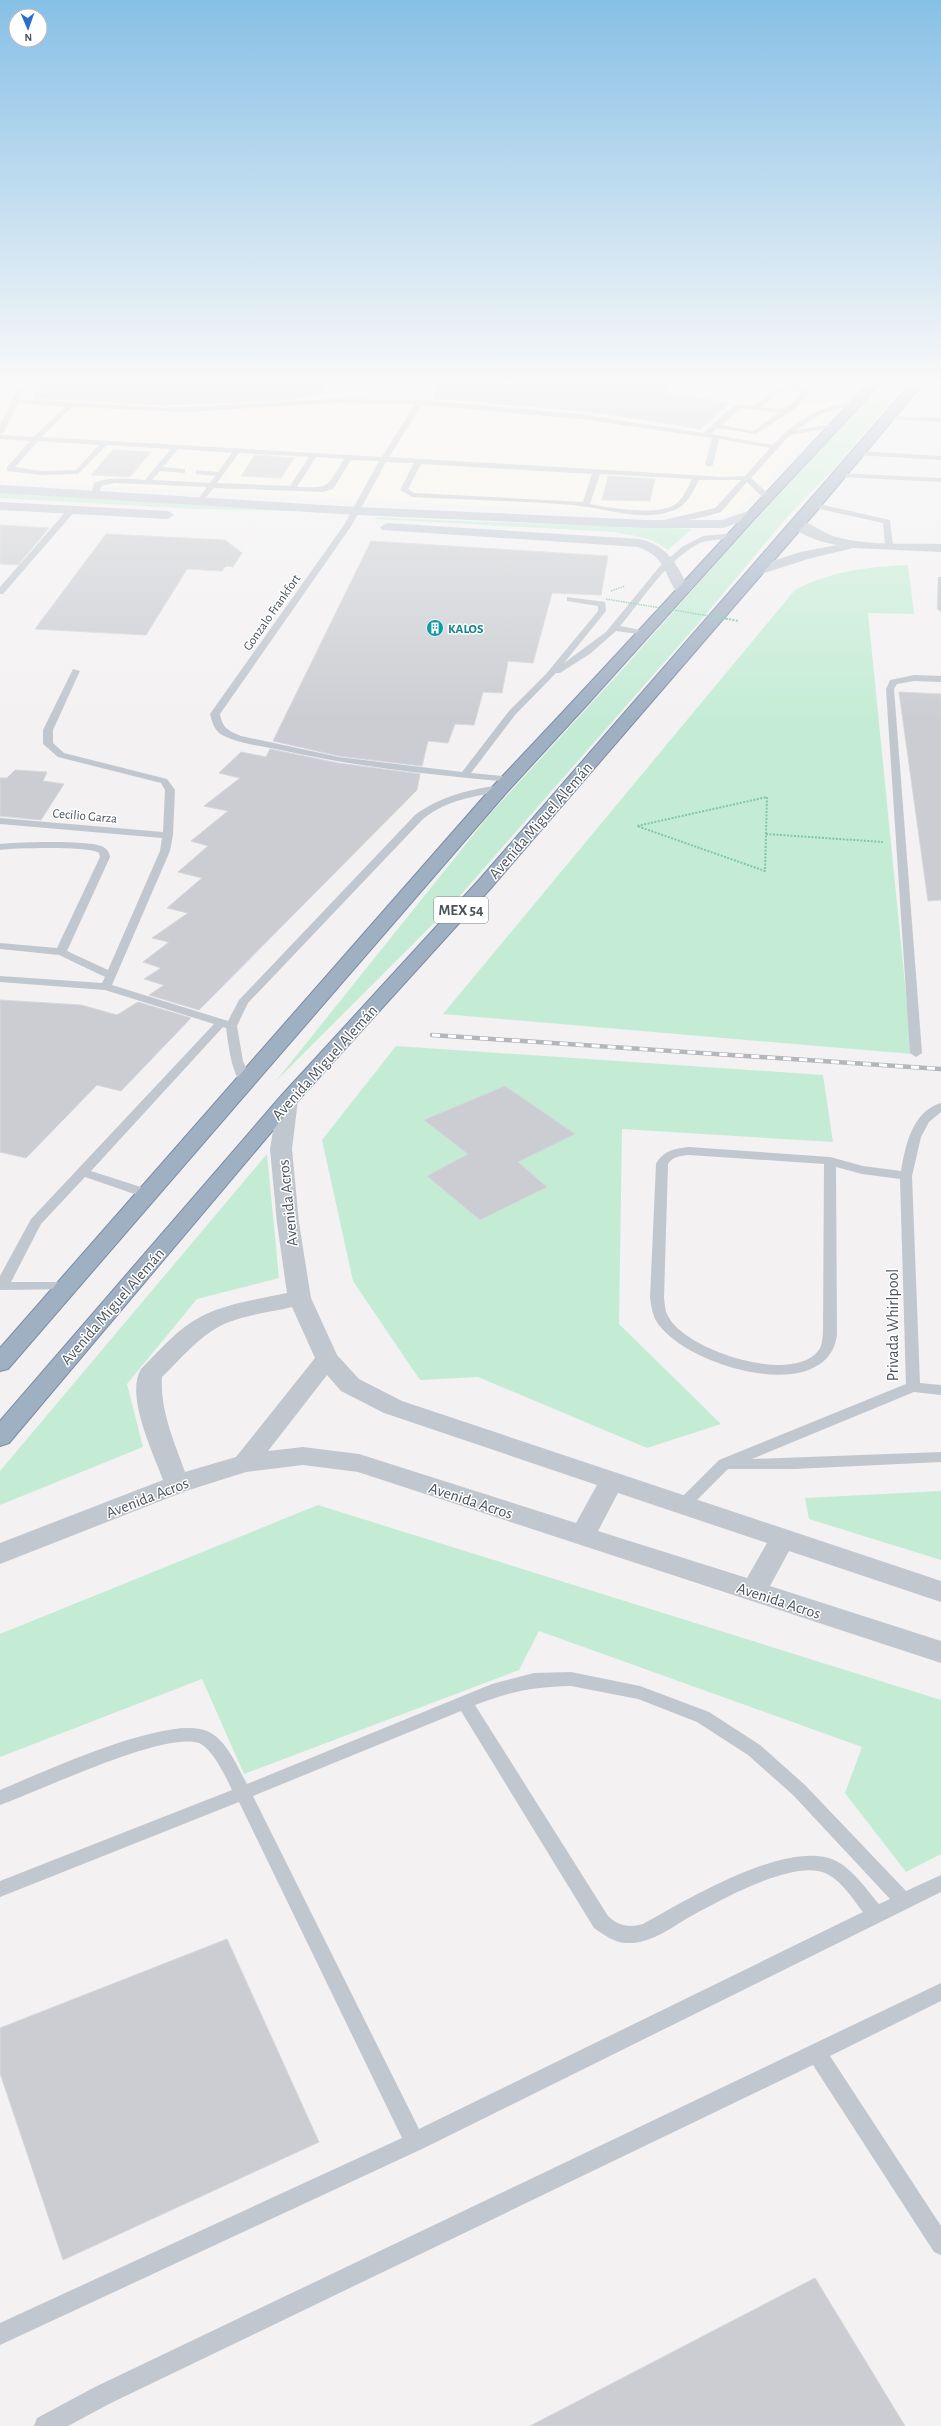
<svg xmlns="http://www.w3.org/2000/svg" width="941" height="2426" font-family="'Alegreya Sans',sans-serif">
<rect width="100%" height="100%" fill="#f3f1f1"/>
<path fill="#fbf7ec" d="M28 381H741L850 392 735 511 725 516 706 517 0 481V408L2 403 20 396Z"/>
<path fill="#c4ecd5" d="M884 381H910L836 466 788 516 696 626 451 906 276 1081 490 814 622 670 741 535Z
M812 388 840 391 836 400 825 403 801 402Z
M0 493H13L306 511 196 509 0 498Z
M376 517C481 523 586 524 692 529L668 550C652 538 634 535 614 532L375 519Z
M908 565 914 614 868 613 912 1054 443 1014 795 590C831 571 868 567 908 565Z
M396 1046 823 1075 833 1142 622 1129 619 1324 721 1424 647 1448 478 1377 420 1380 353 1281 322 1140Z
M267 1154 279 1278 197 1299 127 1384 143 1447 0 1505V1471Z
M941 1491V1560L809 1519 805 1498Z
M318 1505 941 1700V1854L906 1872 845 1793 862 1747 539 1631 519 1670 244 1774 202 1679 0 1757V1634Z"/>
<path fill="#cbcdd2" stroke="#d5d7db" d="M35 381H323L324 393 278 401 159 405 34 398Z
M435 381H670L667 393 729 403 701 429 593 412 434 398Z
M113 450 151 452 130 477 91 475Z
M255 455 294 458 281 478 241 476Z
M608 476 655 479 650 501 602 500Z
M0 525 49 528 18 565 0 564Z
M106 534 225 540 242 553 233 567 226 566 222 571 187 569 146 635 35 629Z
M371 541 608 556 601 595 552 593 533 663 508 661 502 693 483 692 474 725 455 724 448 743 428 741 422 766 339 756 273 741Z
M899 692 941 694V900L928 901Z
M270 749 338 763 420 774 417 790 199 1010 149 995 164 985 144 979 161 968 143 962 169 942 152 938 188 913 167 908 202 878 178 872 208 846 191 841 228 811 204 806 240 778 219 773 241 752 266 757Z
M15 770 47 772 43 781 64 784 41 820 0 816V778H7Z
M0 1000 81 1005 117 1015 138 1002 191 1018 121 1091 97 1085 26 1158 0 1152Z
M505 1086 575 1134 518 1162 547 1187 480 1220 427 1176 468 1154 424 1120Z
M227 1939 319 2142 63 2260 0 2073V2028Z
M815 2278 905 2426H530Z"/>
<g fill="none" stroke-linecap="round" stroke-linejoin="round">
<g stroke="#788ca6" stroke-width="2">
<path id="trunk" d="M871 381H883L756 517 586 706 507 792 8 1369 0 1371V1348L495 784C622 651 744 514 871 381Z
M913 381H925L819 508 491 888 295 1104 9 1443 0 1446V1421L281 1096 479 880Z"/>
</g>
<path stroke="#7fc7a6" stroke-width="1.5" stroke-dasharray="1.5 1" stroke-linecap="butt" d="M611 591 625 586"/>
<path stroke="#7fc7a6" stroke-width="2" stroke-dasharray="2 1.5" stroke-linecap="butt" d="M767 797 765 871 637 826Z
M766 834 883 842"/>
<path fill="#c0c7ce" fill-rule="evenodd" d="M22 381H28L19 399 167 408 334 399 420 400 580 414 703 433C714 424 725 411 737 405 743 403 750 407 755 404 769 395 793 372 809 393L796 408 756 434 717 428 711 434 773 445C797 419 821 406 856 401L859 403 823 413 796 430 834 424 837 426 836 427 790 435 751 478 770 495V499H764L747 482 721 512 704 517 667 524H664V520L715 508 741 480H699C693 492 686 507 672 511 640 522 605 508 573 505 520 501 466 500 412 497L400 490 414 463 386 462 352 525 220 714C222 728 229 731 241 736L339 757 462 772 509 711 546 674 598 611V606L567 601V597L605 602 606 611 564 663 606 632 660 566 682 547 703 536 733 533 737 535C730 541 709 538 698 544 665 562 644 598 620 626L646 631V635L616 631 591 653 560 673H556L515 715 471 773 513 777 515 779 510 782C432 775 357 767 281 750 262 746 239 744 222 735 214 730 212 722 210 714L344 525 379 461 351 460 333 489 323 492 214 488 200 504 196 502 207 487 115 483 101 486 99 496 95 498 91 496 94 483C110 476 128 479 145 480L171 449 107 445 78 474 41 475 7 471V467L30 441 0 439V435L34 437 64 407 18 403 4 432 0 434V425ZM788 390 802 393C787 411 784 410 761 407L776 394ZM334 403 415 404 382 457 42 437 72 407 188 412ZM422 405 580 419 712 438 705 465 709 467 713 465 719 439 770 448 745 476 724 477 389 457ZM742 408 778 413 753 431 721 425ZM38 441 99 445 76 470 41 471 15 467ZM178 449 232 453 218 472 196 470V474L215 476 210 483 152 480 160 471 185 473V469L163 467ZM239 453 309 457 290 486 217 483ZM316 457 344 459C327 487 331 488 297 487ZM421 464 592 474 583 502 414 493 408 489ZM600 474 692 479C688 487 684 497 677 503 659 517 611 508 590 504Z
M887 416 941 418V422L885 419V417Z
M858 451 941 456V460L855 455 854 453Z
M837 473 941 478V482L840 477H837Z
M814 503 890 520 893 546 889 548 885 546 883 523 811 507V503Z
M69 508 76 510 3 594H0V587Z
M938 577H941V612L937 609Z
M73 669 80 671 53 730V743L64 753 167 779 175 790 173 835 170 851 112 985 228 1021 239 1000 415 815C441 796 470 789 501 785L506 788 504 790C472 798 450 798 423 819L248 1003 237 1026 243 1061 252 1082 250 1085 246 1086C232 1082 228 1041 226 1028L223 1027 91 1171 153 1191 154 1194 153 1197H143L85 1177 41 1224 11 1282H68L75 1286 73 1289 0 1290V1276L31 1219 214 1024 105 990 0 982V976L102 983 105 977 59 955 0 949V943L57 948 100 857 99 853C88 846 16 848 0 850V844C17 842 86 840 101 846 106 848 109 851 110 857L67 951 108 970 160 851 162 838 0 824V818L163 832 165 790 161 783 58 757 43 744V730Z
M914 675 941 676V682L914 681 897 684 894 689 922 1053 916 1057 910 1053 886 689 890 680Z
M941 1103V1112L929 1122 921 1137 912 1176 920 1383 941 1385V1395L914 1392 752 1459 941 1452V1462L794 1469H728L688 1509 683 1511 678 1509 675 1505 678 1501 719 1460 906 1384 900 1179 862 1174 836 1167 837 1334C829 1409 680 1366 655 1319 652 1312 651 1305 650 1298L656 1164C664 1150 674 1149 689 1147L830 1157 863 1166 901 1171C905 1147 912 1111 941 1103ZM689 1155 824 1164 823 1334C822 1340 822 1347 818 1351 792 1385 684 1350 668 1316 665 1311 665 1304 664 1298L668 1164C673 1156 680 1156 689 1155Z
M571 1672 640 1686 709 1712 760 1745 805 1785 906 1891 941 1875V1892L422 2149 0 2345V2323L402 2138 239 1802 0 1897V1881L232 1790C226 1777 212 1748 199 1743 163 1731 40 1791 0 1805V1790C41 1773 168 1714 207 1731 227 1740 237 1766 247 1784L492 1684 534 1673ZM571 1686 638 1699 697 1722 748 1755 793 1795 890 1899 879 1904C866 1889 853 1869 834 1860 786 1839 685 1901 643 1924 628 1928 619 1926 608 1916L475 1705C512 1691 532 1687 571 1686ZM461 1711 594 1928C604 1935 615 1943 627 1943 649 1944 668 1930 686 1919 715 1903 792 1859 825 1873 841 1880 853 1899 863 1912L419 2129 253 1796Z
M941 1983V2001L830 2056 941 2226V2255L934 2252 813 2065 111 2403 68 2426H34L37 2418 95 2387Z"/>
<path fill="#c0c7ce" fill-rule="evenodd" d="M797 519C811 522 822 533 836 537 870 546 906 543 941 544V552L853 548 808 559 761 574H751L749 571 751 568 800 552 837 545C822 542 799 536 790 523Z
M288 1094 295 1096 298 1100 292 1149 299 1223 311 1298 337 1355 359 1379 402 1401 941 1581V1602L789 1551 770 1586 941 1641V1663L358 1472 303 1465 246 1472 186 1491 0 1564V1543L163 1480C153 1452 125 1396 141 1369 160 1350 179 1327 204 1315 229 1303 259 1299 287 1293L277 1223 270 1149 278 1100 281 1096ZM292 1307 315 1358 236 1457 185 1472C174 1441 160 1411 162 1377 180 1360 197 1338 220 1326 241 1315 268 1313 292 1307ZM327 1375 341 1391 384 1413 597 1485 576 1523 359 1454 303 1447 268 1451ZM618 1493 767 1543 747 1578 598 1531Z"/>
<path fill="#c0c8d2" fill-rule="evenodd" d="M0 485 357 507 647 520H722L751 510 757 514 756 517 723 528H647L357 515 0 493Z
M0 502 168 511 174 515 168 519 0 510Z
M387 523 640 539C669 546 678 566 690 591L683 595 678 594C663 573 666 557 638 547L382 530 380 527Z"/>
<use href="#trunk" fill="#a0b0c3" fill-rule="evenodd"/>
<g stroke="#b3b6ba" stroke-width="4.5">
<path id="rail" d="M432 1035 941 1069"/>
</g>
<use href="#rail" stroke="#fff" stroke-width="3" stroke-dasharray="8" stroke-linecap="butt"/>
<path stroke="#7fc7a6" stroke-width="1.5" stroke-dasharray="1.5 1" stroke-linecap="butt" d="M606 599 728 619"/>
<path stroke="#7fc7a6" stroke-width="2" stroke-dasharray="2 1.5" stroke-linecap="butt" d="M722 618 739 621"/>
</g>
<linearGradient id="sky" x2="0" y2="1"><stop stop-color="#87c0e6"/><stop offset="0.53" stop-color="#faf9f9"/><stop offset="1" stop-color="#faf9f9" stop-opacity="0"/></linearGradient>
<rect width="941" height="721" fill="url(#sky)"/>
<defs>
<g id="building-disc" transform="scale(0.9)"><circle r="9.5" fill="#0f9aa8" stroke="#fff"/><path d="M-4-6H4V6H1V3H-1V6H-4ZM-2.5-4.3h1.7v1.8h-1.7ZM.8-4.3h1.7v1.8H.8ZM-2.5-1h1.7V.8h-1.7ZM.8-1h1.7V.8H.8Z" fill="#fff"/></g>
</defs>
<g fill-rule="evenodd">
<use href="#building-disc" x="435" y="628"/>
</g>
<g text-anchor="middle" stroke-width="3" stroke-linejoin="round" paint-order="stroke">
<g font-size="13" fill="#4a535c" stroke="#fff">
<text transform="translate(271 612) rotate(-55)" y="5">Gonzalo Frankfort</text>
<text transform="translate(85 815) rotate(5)" y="5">Cecilio Garza</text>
</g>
<g font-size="13" font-weight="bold" fill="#0d838f" stroke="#fff" text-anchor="start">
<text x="448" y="633">KALOS</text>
</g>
<rect fill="#fff" stroke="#80878d" stroke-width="1" x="434" y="897" width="54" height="26" rx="3"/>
<g font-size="15" font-weight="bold" fill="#4a535c">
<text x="461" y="915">MEX 54</text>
</g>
<g font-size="16" fill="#4a535c" stroke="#fff">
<text transform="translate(540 820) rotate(-49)" y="6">Avenida Miguel Alemán</text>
<text transform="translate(324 1062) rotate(-48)" y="6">Avenida Miguel Alemán</text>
<text transform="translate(287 1203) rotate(-96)" y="6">Avenida Acros</text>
<text transform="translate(112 1306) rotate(-49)" y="6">Avenida Miguel Alemán</text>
<text transform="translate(892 1325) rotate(-90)" y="6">Privada Whirlpool</text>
<text transform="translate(147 1497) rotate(-21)" y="6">Avenida Acros</text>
<text transform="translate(471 1500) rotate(18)" y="6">Avenida Acros</text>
<text transform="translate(779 1600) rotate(18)" y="6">Avenida Acros</text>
</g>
</g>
<g transform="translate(28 28) rotate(178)"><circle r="19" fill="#ffffff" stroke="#b7babe"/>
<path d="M0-3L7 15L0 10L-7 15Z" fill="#2a6dd3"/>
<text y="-6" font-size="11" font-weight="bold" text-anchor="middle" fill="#4a535c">N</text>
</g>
</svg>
